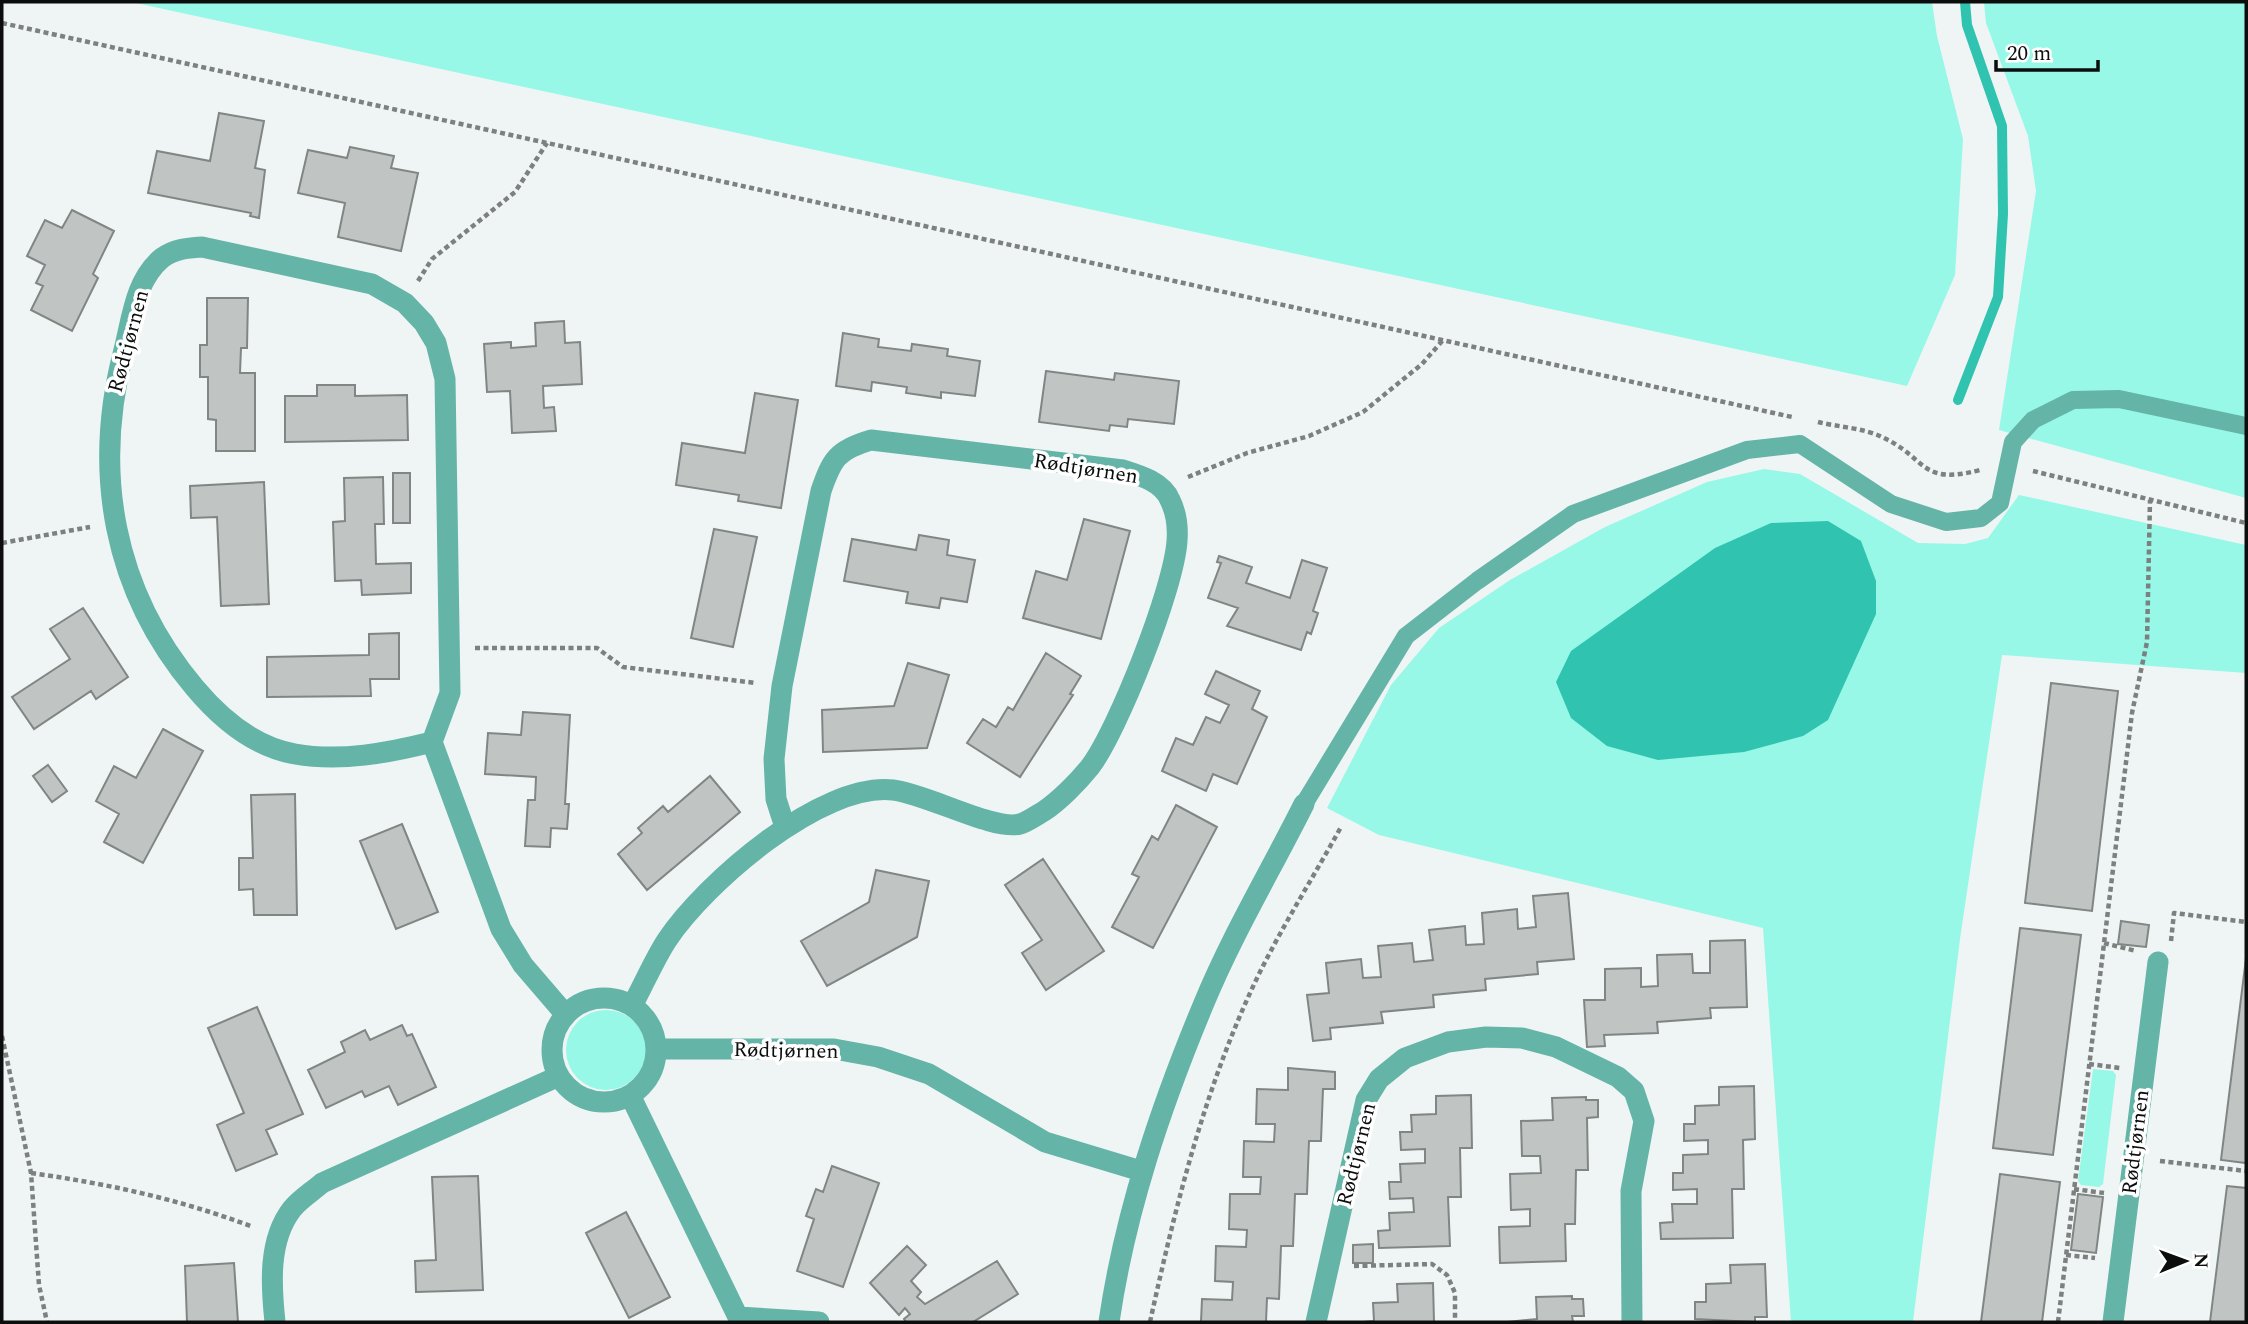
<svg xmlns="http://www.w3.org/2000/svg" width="2248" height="1324" font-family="Spectral,serif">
<rect width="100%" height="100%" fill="#eff5f4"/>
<path fill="#97f8e7" d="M131 2H1932L1937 36 1963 139 1955 275 1907 386Z
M1984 2H2246V498L1999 430 2036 191 2028 136 1986 23Z
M1764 469 1800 474 1918 543 1965 544 1988 538 2019 495 2246 545V673L2002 655 1960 939 1913 1322H1791L1763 928 1379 835 1327 808 1391 685 1439 628 1510 580 1605 527 1707 482Z
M566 1050a40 40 0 1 1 80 0a40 40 0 1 1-80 0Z
M2093 1069 2113 1071 2116 1075 2103 1184 2099 1187 2081 1185 2078 1181Z"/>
<path fill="#30c3b0" d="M1828 521 1861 541 1876 581V614L1828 720 1803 736 1744 752 1658 760 1607 746 1571 718 1556 682 1571 651 1715 548 1771 523Z"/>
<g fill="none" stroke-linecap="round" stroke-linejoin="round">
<path stroke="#30c3b0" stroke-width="10" d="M1958 400 1998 297 2003 214 2002 126 1967 25 1965 2"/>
</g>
<path fill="#c0c5c4" stroke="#808684" stroke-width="2" d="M219 113 264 121 255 168 265 170 259 218 250 216 251 213 148 193 157 151 210 161Z
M350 147 394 156 391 168 418 173 401 251 338 237 345 203 298 193 308 150 347 158Z
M72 210 114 231 93 274 98 278 72 331 31 310 43 286 36 283 45 265 27 256 45 220 62 228Z
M207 298H248L247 348H241L240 373H255V451H216V420L208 419V377H200V345H207Z
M564 321 565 343 580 342 582 384 543 386 544 408 554 407 556 431 512 433 510 391 487 392 484 344 511 342V348L536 346 535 323Z
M843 333 879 339 878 347 911 351 912 344 948 349 947 356 980 361 975 396 941 392V398L906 393 907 387 872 382 871 391 836 386Z
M1046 371 1114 380 1115 373 1179 381 1174 424 1128 419 1127 427 1110 425 1109 431 1039 422Z
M317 385H355V396L407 395 408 440 285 442V396H317Z
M755 393 798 400 781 508 738 501 739 495 676 485 682 443 745 453Z
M393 473H410V523H393Z
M383 477 384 524H375L376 564 411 563V593L362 595 361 580 335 581 333 522 345 521 344 478Z
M264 482 269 604 221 606 217 517 191 518 190 486Z
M1084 519 1130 531 1101 639 1023 618 1036 571 1067 580Z
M714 529 757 537 733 647 691 638Z
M919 535 949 540 947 555 975 560 967 602 941 598 939 608 906 603 908 592 844 581 852 539 916 550Z
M1219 556 1252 567 1246 583 1290 598 1302 560 1327 568 1313 611 1318 613 1311 634 1307 632 1301 650 1227 626 1238 608 1208 598 1221 563 1217 562Z
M83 608 128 677 96 699 91 691 34 729 12 697 70 659 50 629Z
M399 633V679H370L371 696 267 697V657L369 655V634Z
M1046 653 1081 676 1070 694 1073 695 1020 777 967 743 983 719 996 727 1008 707 1013 710Z
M908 663 949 675 927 748 823 752 822 710 894 706Z
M1216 671 1260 691 1252 709 1267 717 1237 784 1213 774 1206 791 1162 771 1176 738 1193 745 1206 717 1220 723 1229 705 1205 694Z
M2051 683 2118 691 2092 911 2025 903Z
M523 712 570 715 565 804H569L567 829 551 828 550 847 525 846 528 800H535L536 777 485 774 488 733 521 735Z
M163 729 203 751 143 863 104 842 119 814 96 801 114 766 136 778Z
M48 765 67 791 52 802 33 776Z
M710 776 740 812 647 890 618 854 642 833 638 828 663 806 668 812Z
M295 794 297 915H254L253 889 239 890V858H253L251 795Z
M1176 805 1217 827 1153 948 1112 927 1139 877 1132 874 1152 836 1158 840Z
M402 824 438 912 396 929 360 841Z
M1043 859 1104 951 1046 990 1022 953 1042 940 1005 885Z
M876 870 929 881 917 937 827 986 801 941 869 902Z
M1568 893 1574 959 1537 962 1538 974 1485 979 1486 990 1433 995 1434 1007 1381 1012 1383 1023 1330 1028 1331 1039 1313 1041 1307 995 1329 993 1326 963 1361 959 1363 978 1381 977 1378 946 1412 943 1414 962 1433 960 1429 930 1465 926 1466 945 1484 944 1482 913 1517 909 1518 929 1536 927 1533 896Z
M2121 921 2149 925 2146 947 2118 944Z
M2020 928 2081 935 2053 1155 1993 1148Z
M1745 940 1747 1007 1710 1008 1711 1018 1657 1022 1658 1033 1604 1035 1605 1046 1587 1047 1584 1000H1605V969L1641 968V987L1658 986 1657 955 1692 954 1693 973H1710V941Z
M2246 958V1163L2221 1160Z
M257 1007 303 1114 266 1130 277 1154 236 1171 217 1125 244 1113 208 1028Z
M402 1025 407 1036 412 1034 436 1087 398 1105 389 1086 365 1097 362 1091 326 1108 308 1070 345 1052 341 1042 365 1030 370 1040Z
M1288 1068 1335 1072V1089H1323L1321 1141H1309L1307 1194H1295L1293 1246H1281L1279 1299 1267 1298 1266 1322H1201L1202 1299 1232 1300 1233 1282 1215 1281 1216 1246 1246 1247 1247 1230 1229 1229 1230 1194H1260L1261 1177H1243L1244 1141 1274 1142 1275 1124H1256L1257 1089 1288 1090Z
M1754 1086 1755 1139 1743 1140 1744 1189H1732L1733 1238 1661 1239 1660 1223 1673 1222 1672 1204H1697V1189L1673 1190V1173H1683V1155L1708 1154V1140L1684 1141V1124H1695V1106L1719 1105V1087Z
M1471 1095 1472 1148H1460L1461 1197H1448L1450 1246 1379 1248 1378 1231 1390 1230 1389 1213 1414 1212 1413 1198 1390 1199 1389 1182H1401L1400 1164 1425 1163V1149L1401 1150 1400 1132H1412L1411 1115 1436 1114V1096Z
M1586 1097V1100H1598V1117L1587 1118 1588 1170H1576L1575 1224H1565L1566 1261 1500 1263 1499 1227 1530 1226V1209L1511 1210 1510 1174 1541 1173 1540 1156H1522L1521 1121 1553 1120 1552 1098Z
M832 1166 879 1183 843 1287 797 1271 814 1219 806 1216 816 1189 823 1192Z
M2000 1174 2060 1182 2042 1322H1981Z
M478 1176 483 1290 416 1292 415 1261 436 1260 432 1177Z
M2227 1186 2246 1188V1322H2210Z
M2078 1194 2103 1197 2096 1253 2071 1250Z
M626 1212 670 1297 629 1318 586 1233Z
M1373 1244V1263H1353V1245Z
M907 1246 926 1265 911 1281 921 1292 917 1297 925 1304 997 1261 1018 1294 973 1322H906L904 1319 910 1314 905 1308 899 1315 870 1283Z
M234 1263 238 1322H187L185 1266Z
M1765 1264 1767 1317H1755V1322L1695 1319V1302H1706V1284L1731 1283 1730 1265Z
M1433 1283 1434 1322H1363L1374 1321 1373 1303 1398 1302 1397 1284Z
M1572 1296V1299H1583L1584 1316H1572L1573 1322H1507L1537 1319 1536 1297Z"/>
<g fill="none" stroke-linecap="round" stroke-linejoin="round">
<path stroke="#7c807f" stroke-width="4.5" stroke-dasharray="5 3.5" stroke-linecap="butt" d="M2 23 1792 417
M418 281 432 259 515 192 547 143
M1818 422C1838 427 1864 428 1882 437 1928 458 1919 486 1980 470
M2033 471 2246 523
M1188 477 1247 453 1309 436 1363 412 1422 364 1443 340
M2 543 90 527
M475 648H597L623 667 756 683
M2171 941 2174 913 2246 922
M2104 943 2136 951
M2 1036 31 1173 39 1285 47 1322
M2089 1064 2120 1068
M2160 1161 2246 1171
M31 1173C109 1184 179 1199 253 1227
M2074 1189 2104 1193
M2066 1255 2095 1258
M1354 1266 1432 1264 1447 1275 1455 1293V1322
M1150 1322C1176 1204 1205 1086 1258 976 1283 925 1314 876 1341 827
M2058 1322 2132 713 2147 642 2150 500"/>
<path stroke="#64b4a7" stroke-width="18" d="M1304 804 1406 636 1477 581 1573 514 1747 450 1800 444 1891 504 1946 522 1981 518 2000 503 2013 442 2033 420 2073 400 2119 399 2246 426"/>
<path stroke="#64b4a7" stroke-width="21" d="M432 742C388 753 341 762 295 754 255 747 221 719 195 688 113 591 92 472 124 350 132 319 135 280 162 258 174 249 187 248 202 247L372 284 405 303 424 323 436 343 445 379 450 693 432 742 501 929 523 965 566 1015
M552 1050a52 52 0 1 1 104 0a52 52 0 1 1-104 0Z
M632 1006C644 984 654 960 667 940 705 883 821 782 893 790 927 794 994 831 1020 824 1027 822 1037 815 1044 811 1059 801 1078 782 1090 767 1118 730 1174 588 1177 541 1178 528 1176 512 1170 500 1163 482 1139 475 1123 470L871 440C837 450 832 459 821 491L782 686 774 759 776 799 785 827
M657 1049H834L878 1057 929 1074 1045 1142 1141 1171
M630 1095 738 1317
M738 1317 819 1322
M275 1322C271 1285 268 1240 292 1209 300 1199 313 1191 322 1183L559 1076
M1109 1322C1125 1212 1161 1106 1204 1003 1232 935 1271 870 1304 804
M1316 1322 1366 1100 1379 1079 1405 1058 1448 1042 1486 1037 1522 1038 1556 1047 1618 1077 1634 1091 1644 1121 1631 1191 1632 1322
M2113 1322 2158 962"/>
</g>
<g text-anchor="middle" stroke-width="7" stroke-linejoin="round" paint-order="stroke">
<g font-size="21" fill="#0c0e0e" stroke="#fff">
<text transform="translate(128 341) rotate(-75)" y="7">Rødtjørnen</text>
<text transform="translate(1086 468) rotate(9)" y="7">Rødtjørnen</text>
<text transform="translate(786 1050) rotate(1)" y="7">Rødtjørnen</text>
<text transform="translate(2135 1142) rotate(-83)" y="7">Rødtjørnen</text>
<text transform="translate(1356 1154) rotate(-76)" y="7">Rødtjørnen</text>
</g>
</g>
<rect width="2248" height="1324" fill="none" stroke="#0c0e0e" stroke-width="7"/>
<g transform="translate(2185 1261) rotate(89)" stroke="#ffffff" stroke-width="5" paint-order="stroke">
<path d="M0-5L12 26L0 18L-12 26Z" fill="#0c0e0e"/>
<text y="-10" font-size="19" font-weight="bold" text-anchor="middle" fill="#0c0e0e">N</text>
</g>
<path d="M1996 60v10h102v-10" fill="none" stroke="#0c0e0e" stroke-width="3.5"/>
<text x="2007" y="60" font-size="21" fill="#0c0e0e" stroke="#ffffff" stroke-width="5" paint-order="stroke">20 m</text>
</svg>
